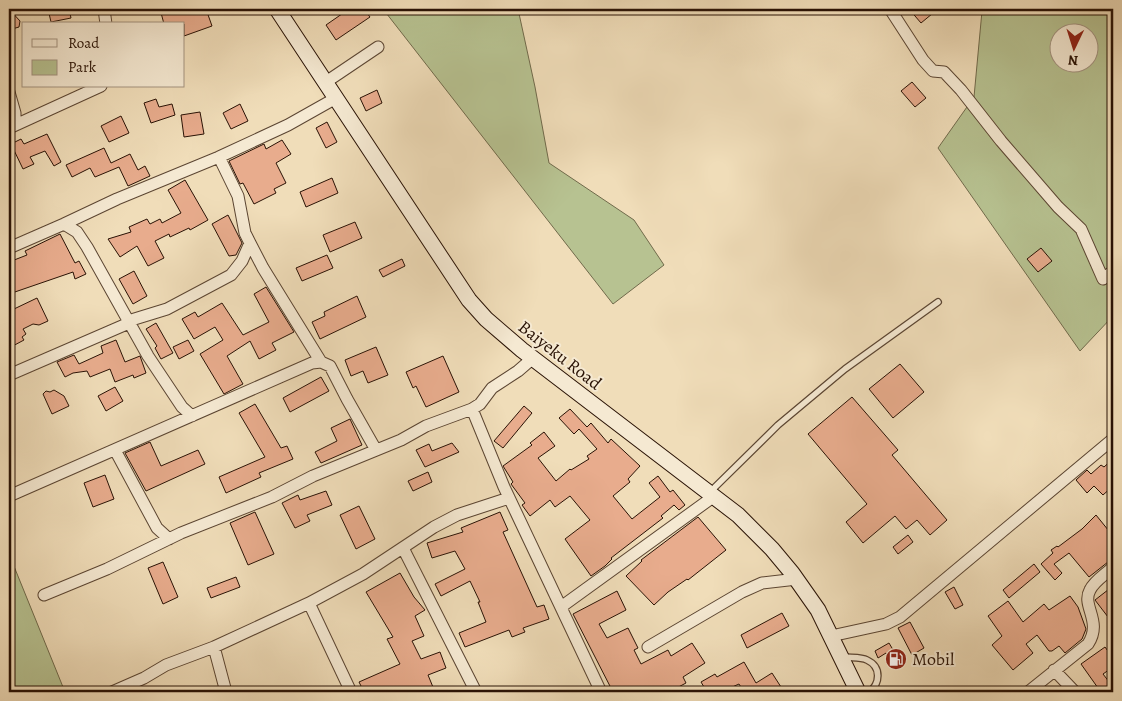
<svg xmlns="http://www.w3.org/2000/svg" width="1122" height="701" font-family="Alegreya,serif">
<rect width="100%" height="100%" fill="#f0ddb9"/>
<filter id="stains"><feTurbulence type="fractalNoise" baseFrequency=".004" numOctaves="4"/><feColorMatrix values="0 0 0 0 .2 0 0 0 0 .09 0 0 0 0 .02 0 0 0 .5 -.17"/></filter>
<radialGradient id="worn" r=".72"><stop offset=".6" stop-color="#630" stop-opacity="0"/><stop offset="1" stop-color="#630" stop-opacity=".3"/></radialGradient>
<path fill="#b7c291" stroke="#706a4b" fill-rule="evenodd" d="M383 9H518L535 87 549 163 634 220 664 265 613 304Z
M1020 9H1069L1113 15V316L1080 351 938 148 974 97 982 11ZM1060 32H1090V62H1060Z
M9 554 65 692H9Z"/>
<path fill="#e8ac8d" stroke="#291205" d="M9 9 20 21 19 27 12 29 9 25 10 23 9 20Z
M48 9H69L71 18 51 22Z
M160 9H206L212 26 184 36V24H164Z
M349 9H364L370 17 336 40 326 25Z
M909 9H938L921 23Z
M912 82 926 98 915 107 901 91Z
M377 90 382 103 366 111 360 98Z
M156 99 159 107 172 104 175 115 151 123 144 103Z
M240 104 248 121 231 129 223 113Z
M200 112 204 134 184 137 181 115Z
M121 116 129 133 109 142 101 126Z
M327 122 337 142 326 148 316 128Z
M47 134 61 162 54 166 45 151 30 157 34 164 23 169 11 144 21 139 24 144Z
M282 140 291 154 276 163 286 183 274 189 276 193 254 204 243 183 240 184 229 161 264 144 266 149Z
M104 148 111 163 130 154 138 170 145 166 150 176 128 186 119 167 95 177 90 168 72 177 66 165Z
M332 178 338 193 306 207 300 192Z
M185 180 208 220 190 230 189 228 170 237 169 234 155 241 164 258 148 266 137 246 120 257 108 239 131 232 129 227 147 219 150 224 160 219 162 223 181 213 168 190Z
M228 215 242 243 236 255 229 256 212 224Z
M355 222 362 238 330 252 323 235Z
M60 234 75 263 79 261 86 274 75 279 73 272 9 294V262L27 255 25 251Z
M1041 248 1052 261 1038 272 1027 259Z
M327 255 333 268 302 281 296 268Z
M402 259 405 266 383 277 379 270Z
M134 271 147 296 133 304 119 279Z
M266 287 294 332 272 343 276 350 259 359 250 341 227 356 243 384 224 394 200 354 223 340 215 327 194 339 182 319 195 312 198 317 222 303 243 335 269 322 254 294Z
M357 296 366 317 320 339 312 322 325 316 324 312Z
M9 298 14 309 37 298 48 321 39 325 33 324 23 329 26 334 22 337 24 340 9 348Z
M156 323 173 353 161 359 155 348 157 346 146 329Z
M116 340 125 362 140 356 146 373 134 378 133 375 115 382 110 369 90 377 87 371 73 373 65 377 57 362 74 355 79 364 103 353 101 346Z
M188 340 194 351 179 359 173 347Z
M376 347 388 375 368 383 363 371 351 376 345 360Z
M443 356 459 392 426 407 416 386 413 388 406 372Z
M900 364 924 392 893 418 869 389Z
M321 377 329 391 290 412 283 398Z
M115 387 123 401 106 411 98 396Z
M54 390 64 396 69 406 52 414 43 394 46 391 50 392Z
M852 397 898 450 892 455 947 520 930 535 917 520 906 529 895 516 863 543 846 522 867 504 808 434Z
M255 404 281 448 287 446 293 459 259 473 261 477 226 493 219 477 265 457 239 413Z
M524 406 532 413 503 448 494 441Z
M570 409 587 427 591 423 608 443 611 439 640 466 628 479 630 482 613 496 632 519 660 497 649 483 658 476 670 492 673 490 685 505 679 510 674 505 661 516 663 518 611 558 612 559 605 566 591 576 565 539 590 520 570 496 555 507 550 500 530 516 522 505 525 503 511 484 513 482 503 466 532 445 530 443 544 432 555 446 538 458 556 481 570 469 571 470 589 459 587 456 597 449 579 429 574 434 559 418Z
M350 419 362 445 321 463 315 452 337 441 331 428Z
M150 442 161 466 198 450 205 464 146 491 125 453Z
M452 443 459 452 425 467 416 450 429 444 432 451Z
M1113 459V486L1103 495 1094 486 1087 493 1076 480 1087 470 1091 474 1101 465 1104 467Z
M428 472 432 482 413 491 408 481Z
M105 475 114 499 93 507 84 483Z
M326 491 332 505 307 515 310 521 295 528 282 503 298 495 300 500Z
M359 506 375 539 356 549 340 515Z
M255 512 274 554 248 565 230 523Z
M500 512 508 530 503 532 537 607 544 605 549 619 523 628 525 632 512 637 509 630 465 647 459 633 486 622 478 602H480L470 581 441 596 435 584 465 569 455 551 432 558 427 543 463 532 461 528Z
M1096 515 1113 536V558L1089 577 1069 553 1054 564 1062 573 1055 580 1041 564 1053 553 1051 550 1057 546 1058 547 1082 529Z
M698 517 726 550 688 580 687 579 668 592 654 605 626 576 642 561 641 560Z
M908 535 913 542 898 554 893 547Z
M163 562 178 597 163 604 148 568Z
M1034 564 1040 572 1009 598 1003 590Z
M400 573 414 597 425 610 415 616 424 636 412 641 421 659 440 652 446 668 428 675 435 692H364L359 682 400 664 387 639 393 637 366 592Z
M236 577 240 587 211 598 207 588Z
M1113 586V613L1108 617 1095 600Z
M954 587 963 605 955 609 945 592Z
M617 591 626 610 599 624 607 638 628 628 638 648 634 650 641 664 668 650 671 656 692 643 705 663 683 677 686 683 669 692 667 689 659 692H613L573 614Z
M1070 596 1078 607 1086 629 1082 639 1065 653 1059 646 1052 651H1049L1037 635 1026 644 1033 653 1013 670 992 645 1002 636 988 616 1008 601 1023 622 1044 604 1049 610Z
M782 613 789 626 747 648 741 635Z
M910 622 924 648 912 655 898 628Z
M889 643 902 665 895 669 886 653 878 658 875 651Z
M1105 647 1113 658V667L1103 674 1113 687V692H1093L1098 688 1081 664Z
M744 662 756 683 772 673 781 687 773 692H744L739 684 721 692H707L701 682 715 674 717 677Z"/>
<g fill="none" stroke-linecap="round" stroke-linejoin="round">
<g stroke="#5b4532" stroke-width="8">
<path id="lane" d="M710 492 778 425 845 369 938 302
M844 657C851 658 861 657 867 660 882 667 880 684 869 692"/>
</g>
<g stroke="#5b4532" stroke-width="13">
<path id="street" d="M104 9 106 24
M890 9 923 60 933 71 944 72 961 90 1001 141 1058 207 1081 229 1103 279 1113 271
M326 82 378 47
M9 92 15 113V125
M9 128 101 86
M219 157 238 196 245 233 250 243 263 268 321 362
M64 224 77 232 87 247 148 356 182 407 192 416
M9 248 64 224 117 199 219 157 288 125 336 98
M128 321 167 309 231 275 242 261 250 243
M9 375 129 323
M472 409 504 487 601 692
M115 450 157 528 169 539
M9 496 312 363 321 362 330 366 347 399 376 450
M403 548 476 692
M44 595 107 569 181 533 272 497 313 476 401 440 426 426 472 409 480 404 492 388 518 371 533 358
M309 603 351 692
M561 607 713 497
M831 636 886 624 900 617 1113 439
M214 647 226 692
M648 647 742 592 762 583 797 579
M1054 670 1075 692
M112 692 144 678 166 665 214 647 309 603 363 574 434 527 457 515 509 498
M1028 692 1088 644C1103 621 1081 606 1090 590 1094 581 1106 574 1113 567"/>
</g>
<g stroke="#291205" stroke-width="17">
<path id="secondary" d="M277 9 469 300 486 319 522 350 738 515 772 549 792 573 818 610 858 692"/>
</g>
<use href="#lane" stroke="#f5e9d2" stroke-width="5.5"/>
<use href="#street" stroke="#f5e9d2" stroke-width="11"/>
<use href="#secondary" stroke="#f5e9d2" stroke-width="15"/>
</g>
<defs>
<g id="fuel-disc" transform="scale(1.125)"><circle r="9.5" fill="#8f2418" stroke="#f5e9d2"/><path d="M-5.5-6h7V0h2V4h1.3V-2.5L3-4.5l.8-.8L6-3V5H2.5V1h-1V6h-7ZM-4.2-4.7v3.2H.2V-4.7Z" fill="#fff"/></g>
</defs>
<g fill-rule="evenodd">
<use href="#fuel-disc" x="896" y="659"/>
</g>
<g text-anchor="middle" stroke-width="4" stroke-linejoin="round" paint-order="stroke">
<g font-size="18" fill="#291205" stroke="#f5e9d2">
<text transform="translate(560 355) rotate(38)" y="6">Baiyeku Road</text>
</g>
<g font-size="18" fill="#291205" stroke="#f5e9d2" text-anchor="start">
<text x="912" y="665">Mobil</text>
</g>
</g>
<rect width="1122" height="701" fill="none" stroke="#f0ddb9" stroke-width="30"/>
<rect x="10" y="10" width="1102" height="681" fill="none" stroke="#291205" stroke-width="2.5"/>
<rect x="15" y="15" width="1092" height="671" fill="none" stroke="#291205"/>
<rect x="22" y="22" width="162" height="65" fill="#f5e9d2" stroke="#a39380"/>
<rect x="32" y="39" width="25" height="8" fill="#f5e9d2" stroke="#a39380"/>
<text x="68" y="48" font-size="15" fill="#291205">Road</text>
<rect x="32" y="60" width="25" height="15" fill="#b7c291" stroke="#a39380"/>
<text x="68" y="72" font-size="15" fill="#291205">Park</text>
<g transform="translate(1074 48) rotate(184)"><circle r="24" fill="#f5e9d2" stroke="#a39380"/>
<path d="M0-4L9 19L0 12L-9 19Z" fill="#8f2418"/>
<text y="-8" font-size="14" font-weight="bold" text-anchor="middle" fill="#291205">N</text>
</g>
<rect width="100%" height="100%" filter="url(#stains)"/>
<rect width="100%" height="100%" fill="url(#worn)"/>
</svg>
